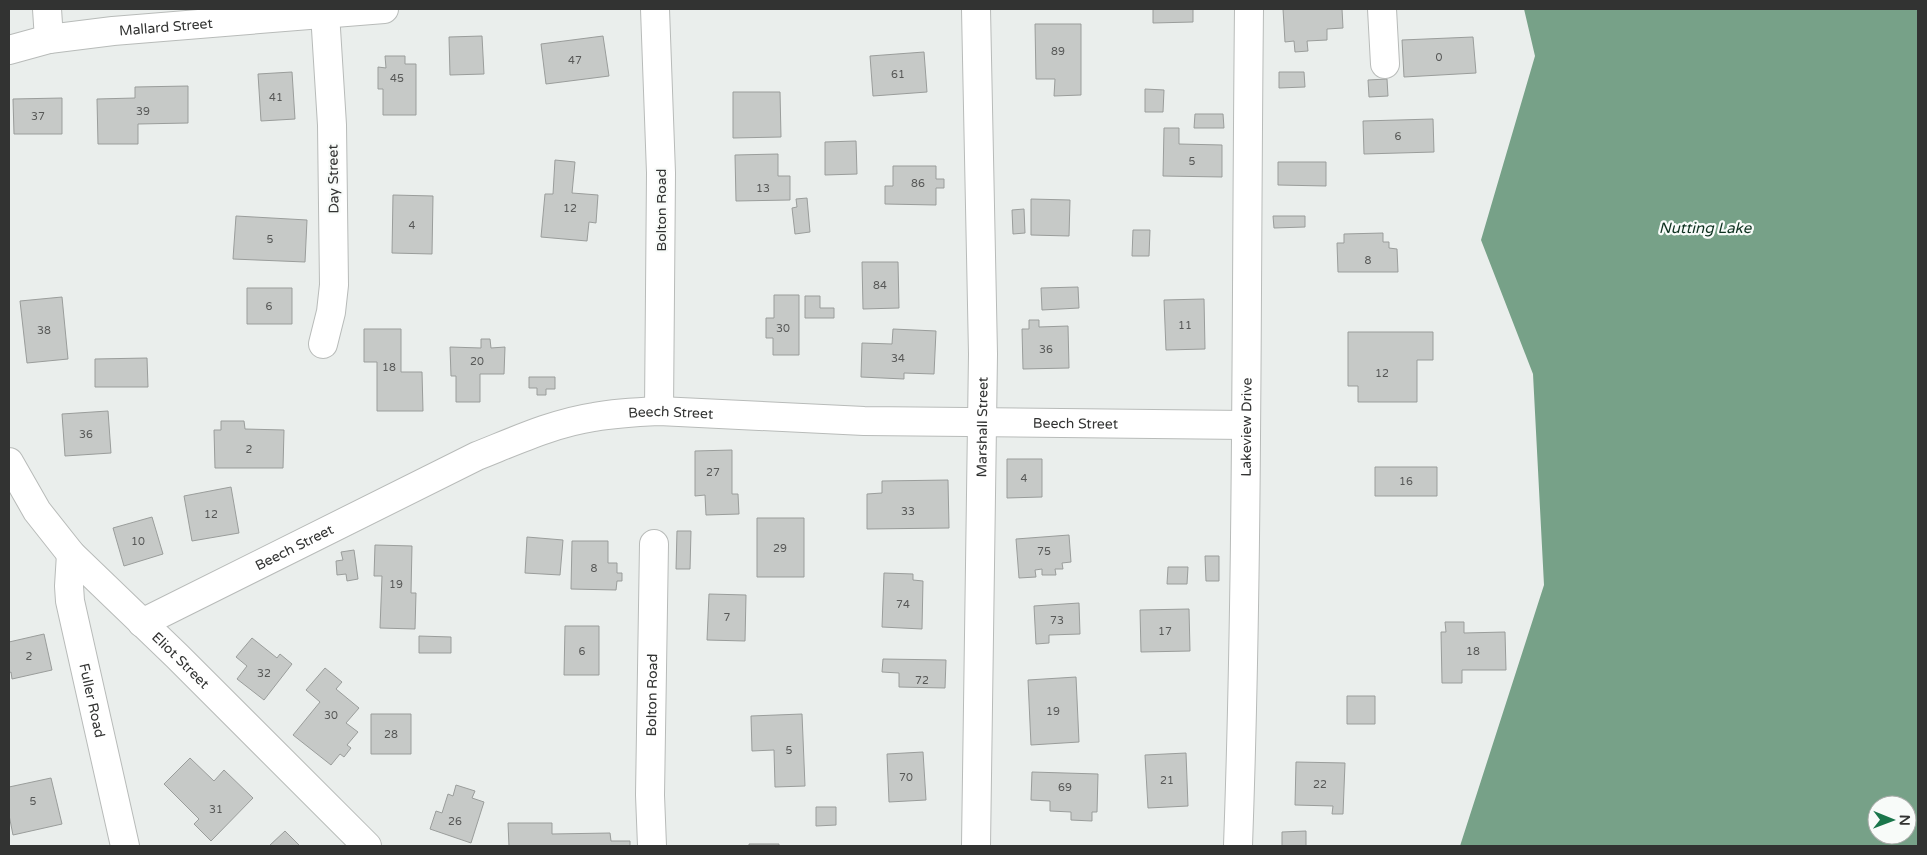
<svg xmlns="http://www.w3.org/2000/svg" width="1927" height="855" font-family="'Varela Round',sans-serif">
<rect width="100%" height="100%" fill="#eaeeec"/>
<path fill="#77a188" fill-rule="evenodd" d="M1524 9H1918V846H1460L1544 585 1533 374 1481 240 1535 56ZM1877 805H1907V835H1877Z"/>
<path fill="#c6c9c7" stroke="#9a9d9b" d="M1153 9H1193V22L1153 23Z
M1283 9H1342L1343 28 1327 29V40L1307 41 1308 51 1295 52 1294 41 1285 42Z
M1035 24H1081V95L1054 96 1055 79H1036Z
M482 36 484 74 450 75 449 37Z
M603 36 609 76 546 84 541 44Z
M1473 37 1476 73 1404 77 1402 40Z
M924 52 927 92 873 96 870 56Z
M385 56H405V64H416V115H383V89H378V67L386 68Z
M292 72 295 119 261 121 258 74Z
M1279 72H1304L1305 87 1279 88Z
M1387 79 1388 96 1369 97 1368 80Z
M188 86V123L138 124V144H98L97 99 135 98V87Z
M1145 89 1164 90 1163 112H1145Z
M733 92H780L781 137 733 138Z
M62 98V134H14L13 99Z
M1195 114H1223L1224 128H1194Z
M1433 119 1434 152 1364 154 1363 121Z
M1164 128H1179V144L1222 145V177L1163 176Z
M856 141 857 174 825 175V142Z
M778 154V176H790V200L736 201 735 155Z
M555 160 575 162 572 193 598 195 596 223 589 222 587 241 541 237 545 194H553Z
M1278 162H1326V186L1278 185Z
M893 166H936V179H944V188H936V205L885 204V186H893Z
M393 195 433 196 432 254 392 253Z
M807 198 810 232 795 234 792 208 797 207 796 199Z
M1031 199 1070 200 1069 236 1031 235Z
M1024 209 1025 233 1013 234 1012 210Z
M236 216 307 220 305 262 233 259Z
M1273 216H1305V227L1274 228Z
M1133 230H1150L1149 256H1132Z
M1383 233V242H1389V248L1397 249 1398 272H1338L1337 243H1344V234Z
M862 262H898L899 308 863 309Z
M1078 287 1079 308 1042 310 1041 288Z
M247 288H292V324H247Z
M774 295H799V355H773V338H766V318H774Z
M805 296H820V308H834V318H805Z
M62 297 68 359 27 363 20 301Z
M1204 299 1205 349 1166 350 1164 300Z
M1029 320H1039V327L1068 326 1069 368 1023 369 1022 329H1029Z
M364 329H401V372H422L423 411H377V362H364Z
M893 329 936 331 934 374 904 373V379L861 377 862 343 892 344Z
M1348 332H1433V360H1417V402H1358V386H1348Z
M481 339H490L491 348 505 347 504 374H480V402H456V376H451L450 347 481 348Z
M147 358 148 387H95V359Z
M529 377H555V389H546V395H537V388H529Z
M108 411 111 453 65 456 62 414Z
M221 421H244L245 429 284 430 283 468H215L214 430H221Z
M732 450V494H738L739 514 706 515 705 495 695 496V451Z
M1007 459H1042V497L1007 498Z
M1375 467H1437V496H1375Z
M948 480 949 528 867 529V494L882 493V481Z
M231 487 239 533 192 541 184 496Z
M152 517 163 554 124 566 113 528Z
M757 518H804V577H757Z
M677 531H691L690 569H676Z
M1069 535 1071 562 1062 563 1063 569H1055L1056 575H1042V569L1035 570 1036 577 1019 578 1016 539Z
M527 537 563 540 560 575 525 573Z
M572 541H608V563H617V573H622V581H617L616 590 571 589Z
M375 545 412 546 411 593H416L415 629 380 628 382 576H374Z
M354 550 358 579 347 581 346 574 337 575 336 561 343 560 341 552Z
M1205 556H1219V581H1206Z
M1168 567H1188L1187 584H1167Z
M884 573 913 574V580L923 581 922 629 882 627Z
M709 594 746 595 745 641 707 640Z
M1079 603 1080 634 1049 635V643L1036 644 1034 606Z
M1189 609 1190 651 1141 652 1140 610Z
M1445 622H1464V633L1505 632 1506 670H1462V683H1442L1441 632H1446Z
M565 626H599V675H564Z
M44 634 52 670 12 679 11 672 9 673V642Z
M419 636 451 637V653H419Z
M252 638 277 658 280 654 292 664 264 700 237 679 247 666 236 657Z
M883 659 946 660 945 688 899 687V673L882 672Z
M325 668 342 682 336 689 359 708 346 723 358 732 347 745 351 748 344 757 340 754 331 765 293 735 320 702 306 690Z
M1076 677 1079 742 1031 745 1028 680Z
M1347 696H1375V724H1347Z
M371 714H411V754H371Z
M802 714 805 786 775 787 774 750 752 751 751 716Z
M923 752 926 800 889 802 887 754Z
M1186 753 1188 806 1148 808 1145 755Z
M190 758 214 781 224 770 253 798 211 841 194 824 199 819 164 784Z
M1296 762 1345 763 1343 814H1332L1333 806 1295 805Z
M1032 772 1098 774 1097 812H1092V821L1071 820V812L1050 811V801L1031 800Z
M51 778 62 824 13 835 9 815V787Z
M456 785 475 791 472 798 484 802 471 843 430 829 436 811 442 813 448 794 453 796Z
M816 807H836V825L816 826Z
M508 823H552V834L610 833 611 841H630V846H509Z
M285 831 300 846H269Z
M1306 831V846H1282V832Z
M749 844H779V846H749Z"/>
<g fill="none" stroke-linecap="round" stroke-linejoin="round">
<g stroke="#b8bbb9" stroke-width="30">
<g id="street">
<path d="M47 9 49 39"/>
<path d="M655 9 661 173 659 411"/>
<path d="M1382 9 1385 64"/>
<path id="s1" d="M9 50 49 39 113 31 384 9"/>
<path d="M323 344 331 312 334 285 332 125 325 13"/>
<path id="s2" d="M71 554 69 586 70 601 125 846"/>
<path id="s3" d="M142 623 477 456C515 441 554 423 594 417 616 413 637 412 659 411L864 421 1245 425"/>
<path id="s4" d="M652 846 650 795 654 544"/>
<path id="s5" d="M976 846 983 354 976 9"/>
<path id="s6" d="M1238 846C1248 567 1246 288 1249 9"/>
</g>
</g>
<g stroke="#b8bbb9" stroke-width="30">
<g id="secondary">
<path id="s7" d="M9 462 37 511 71 554 177 656 367 846"/>
</g>
</g>
<use href="#street" stroke="#fff" stroke-width="28"/>
<use href="#secondary" stroke="#fff" stroke-width="28"/>
</g>
<g text-anchor="middle" stroke-width="4.5" stroke-linejoin="round" paint-order="stroke">
<g font-size="11" fill="#575857">
<text x="1058" y="55">89</text>
<text x="1439" y="61">0</text>
<text x="575" y="64">47</text>
<text x="898" y="78">61</text>
<text x="397" y="82">45</text>
<text x="276" y="101">41</text>
<text x="143" y="115">39</text>
<text x="38" y="120">37</text>
<text x="1398" y="140">6</text>
<text x="1192" y="165">5</text>
<text x="918" y="187">86</text>
<text x="763" y="192">13</text>
<text x="570" y="212">12</text>
<text x="412" y="229">4</text>
<text x="270" y="243">5</text>
<text x="1368" y="264">8</text>
<text x="880" y="289">84</text>
<text x="269" y="310">6</text>
<text x="1185" y="329">11</text>
<text x="783" y="332">30</text>
<text x="44" y="334">38</text>
<text x="1046" y="353">36</text>
<text x="898" y="362">34</text>
<text x="477" y="365">20</text>
<text x="389" y="371">18</text>
<text x="1382" y="377">12</text>
<text x="86" y="438">36</text>
<text x="249" y="453">2</text>
<text x="713" y="476">27</text>
<text x="1024" y="482">4</text>
<text x="1406" y="485">16</text>
<text x="908" y="515">33</text>
<text x="211" y="518">12</text>
<text x="138" y="545">10</text>
<text x="780" y="552">29</text>
<text x="1044" y="555">75</text>
<text x="594" y="572">8</text>
<text x="396" y="588">19</text>
<text x="903" y="608">74</text>
<text x="727" y="621">7</text>
<text x="1057" y="624">73</text>
<text x="1165" y="635">17</text>
<text x="582" y="655">6</text>
<text x="1473" y="655">18</text>
<text x="29" y="660">2</text>
<text x="264" y="677">32</text>
<text x="922" y="684">72</text>
<text x="1053" y="715">19</text>
<text x="331" y="719">30</text>
<text x="391" y="738">28</text>
<text x="789" y="754">5</text>
<text x="906" y="781">70</text>
<text x="1167" y="784">21</text>
<text x="1320" y="788">22</text>
<text x="1065" y="791">69</text>
<text x="33" y="805">5</text>
<text x="216" y="813">31</text>
<text x="455" y="825">26</text>
</g>
<g font-size="14" fill="#323332" stroke="#f8fbf9">
<text dy="5" stroke="none"><textPath href="#s1" startOffset="159">Mallard Street</textPath></text>
<text transform="translate(333 179) rotate(-91)" y="5">Day Street</text>
<text transform="translate(661 210) rotate(-90)" y="5">Bolton Road</text>
<text dy="5" stroke="none"><textPath href="#s3" startOffset="575">Beech Street</textPath></text>
<text dy="5" stroke="none"><textPath href="#s3" startOffset="980">Beech Street</textPath></text>
<text dy="5" stroke="none"><textPath href="#s5" startOffset="419">Marshall Street</textPath></text>
<text dy="5" stroke="none"><textPath href="#s6" startOffset="419">Lakeview Drive</textPath></text>
<text dy="5" stroke="none"><textPath href="#s3" startOffset="170">Beech Street</textPath></text>
<text dy="5" stroke="none"><textPath href="#s7" startOffset="264">Eliot Street</textPath></text>
<text dy="5" stroke="none"><textPath href="#s4" startOffset="151">Bolton Road</textPath></text>
<text dy="5" stroke="none"><textPath href="#s2" startOffset="149">Fuller Road</textPath></text>
</g>
<g font-size="15" font-style="italic" fill="#0d311f" stroke="#f8fbf9">
<text x="1705" y="233">Nutting Lake</text>
</g>
</g>
<rect width="1927" height="855" fill="none" stroke="#323332" stroke-width="20"/>
<g transform="translate(1892 820) rotate(91)"><circle r="24" fill="#f8fbf9" stroke="#a9aba9"/>
<path d="M0-4L9 19L0 12L-9 19Z" fill="#1a764b"/>
<text y="-8" font-size="14" font-weight="bold" text-anchor="middle" fill="#323332">N</text>
</g>
</svg>
